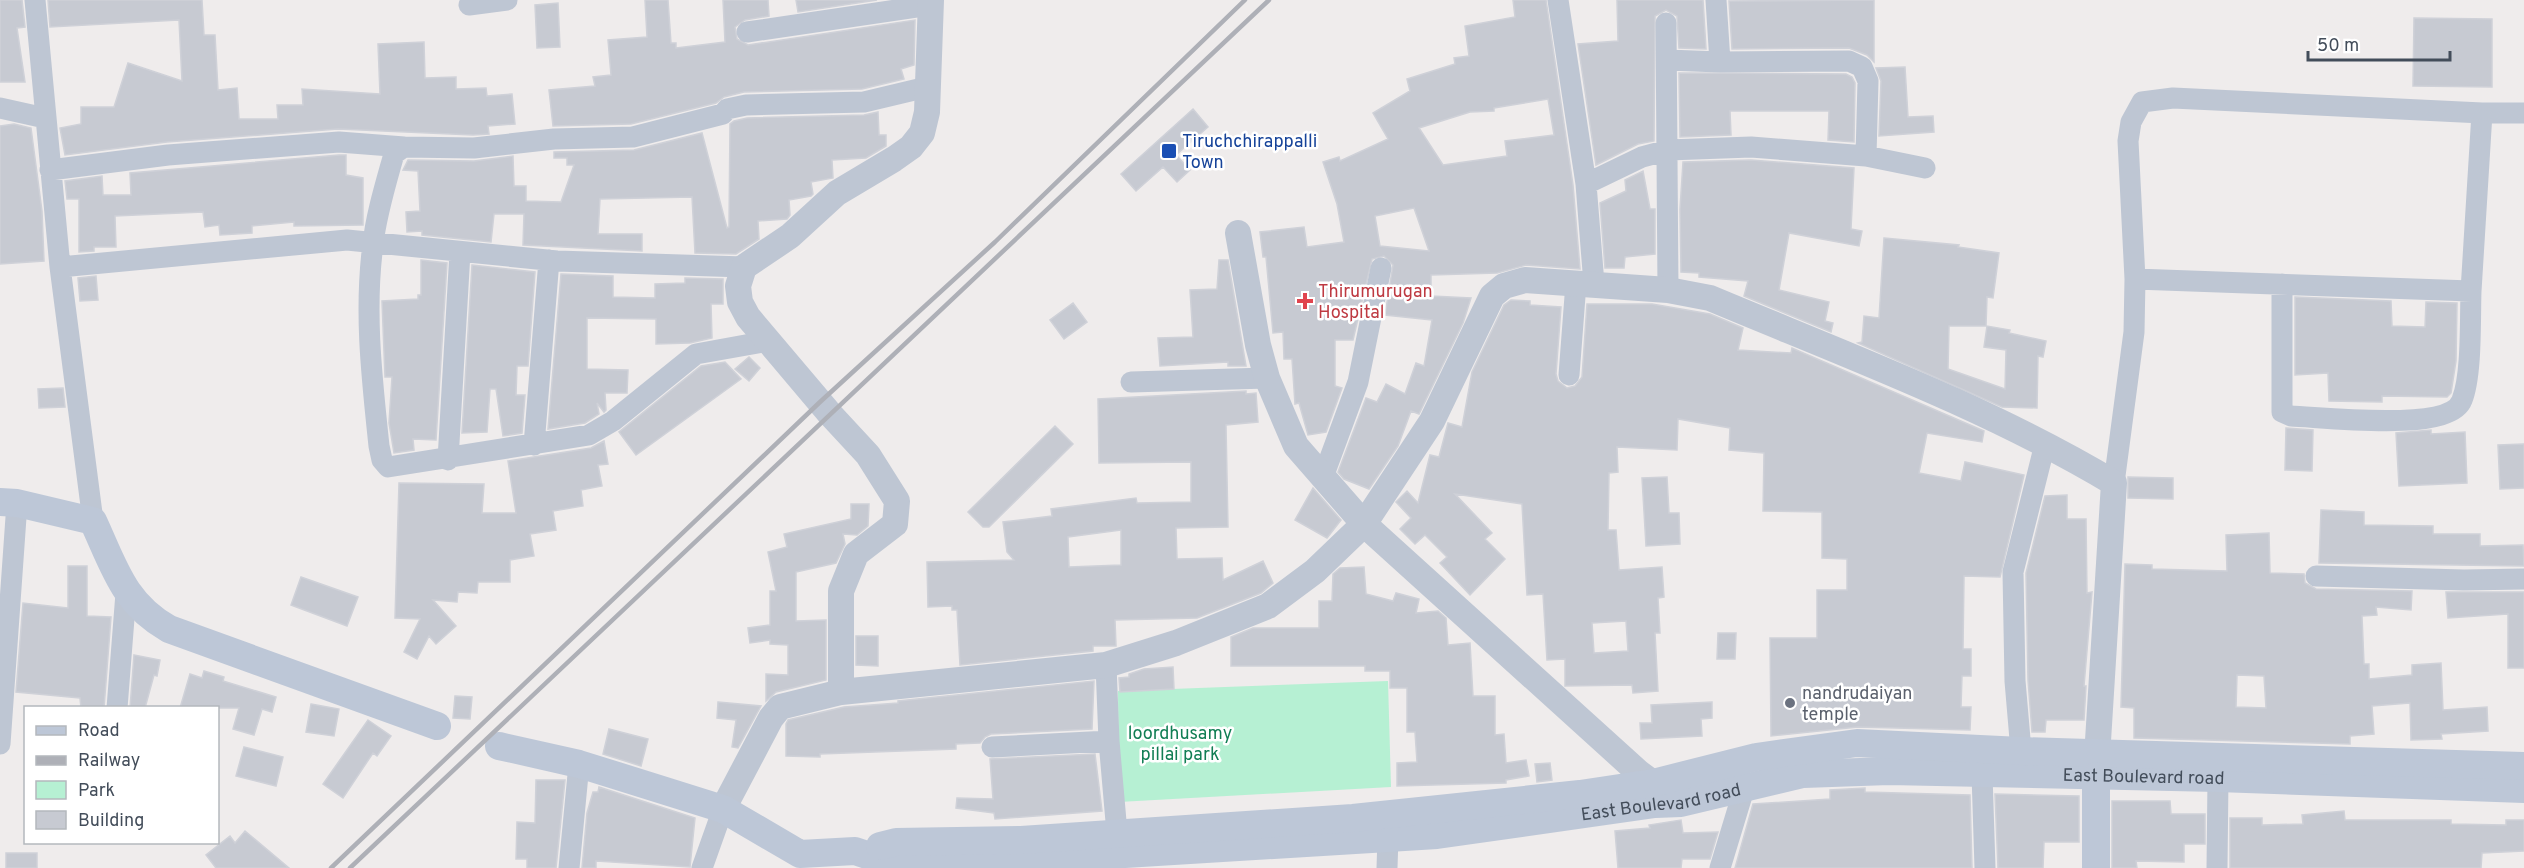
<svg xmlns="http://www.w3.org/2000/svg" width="2524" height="868" font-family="Overpass,sans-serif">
<rect width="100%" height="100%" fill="#efecec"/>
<path fill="#b6f0d3" d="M1388 681 1391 787 1119 802 1118 691Z"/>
<path fill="#c7cad2" stroke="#cfd1d8" stroke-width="1.5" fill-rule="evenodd" d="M0 0H22L25 27 17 28 25 82H0Z
M48 0H202L204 35H215L218 90 237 88 239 119H278L277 105H303L302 89 380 94 378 44 424 42 425 78 456 77V89L486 88 487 96 512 94 515 124 488 126 489 134 473 135 338 129 167 142 65 155 60 128 81 124V107H114L128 63 182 81 179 20 50 27Z
M645 0H668L671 43H676V48L725 42 723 0H768L769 16 745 20 735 27 737 39 748 45 915 20 914 65 901 69 904 79 862 89 744 92 724 97 716 103 631 124 553 126 549 90 595 86 593 77 611 75 608 40 647 37Z
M796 0H877L798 12Z
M1513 0H1546L1573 185 1580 269 1526 265 1497 273 1431 275V296L1471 298 1463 323 1419 414 1411 411 1398 446 1369 489 1344 479 1338 472 1366 398 1377 402 1386 384 1405 394 1416 363 1424 366 1432 320 1385 315 1393 265 1384 256 1372 259 1353 340H1335V386L1342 388 1326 432 1308 435 1299 403 1295 404 1292 359H1284L1283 332 1273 333 1266 257H1263L1260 232 1304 227 1307 247 1344 242 1337 204 1323 162 1339 157 1340 161 1388 139 1373 113 1410 91 1407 79 1455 64 1454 58 1469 56 1465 26 1515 17ZM1548 99 1554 135 1505 141 1507 156 1443 165 1419 128 1470 112 1494 111V108ZM1414 208 1429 251 1380 246 1375 216Z
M1617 0H1703L1706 49 1679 48 1677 16 1666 10 1655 16 1654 141 1638 144 1596 165 1578 44 1618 41Z
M1874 0V62L1867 55 1849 48 1732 49 1729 1Z
M558 3 560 47 537 48 535 5Z
M2414 18 2492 19V87L2413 86Z
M1905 67 1908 117 1933 116 1934 132 1879 136 1881 81 1876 68Z
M1679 73 1846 74 1852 77 1855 83 1854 142 1828 140 1829 111H1730L1731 135 1680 137Z
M1193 109 1208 127 1176 155 1190 170 1177 182 1163 167 1136 191 1121 174Z
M878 112 879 135H886V146L866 158 832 160 833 178 811 182 813 194 811 196 789 200 790 215 787 219 758 221 759 239 736 254 695 253 692 197 600 199 598 234H642V251L523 245 524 214H494L491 242 422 235V231L407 232 406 212 420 211 418 171 403 170 408 160 474 161 513 156 514 186H526V201L561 202 574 165H567V158H554V152L634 150 702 133 727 228 729 227 730 124 734 121 747 118 864 115Z
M14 124 31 128 42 211 44 261 0 264V126Z
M339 155H346V175L363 178V225L294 226V222L252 226V233L220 235 219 225 205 227 203 212 115 216 116 247H94V251L79 252V199H67L65 181 102 176 103 195H131L130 173Z
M1751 160 1854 168 1851 229 1862 231 1859 246 1789 233 1779 290 1829 302 1825 321 1833 323 1831 332 1744 296 1748 281 1699 277V273L1681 272 1680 209 1683 162Z
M1643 171 1650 209H1655V254L1625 257 1624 268H1605L1600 203 1626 191 1625 180Z
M1884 238 1959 245 1958 247 1999 253 1993 298 1987 297 1986 326H1949L1948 369 2005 389 2006 350 1984 347 1987 326 2010 330 2009 333 2046 341 2043 357 2038 356 2037 408 2002 407 1858 343 1862 342 1864 316 1879 318Z
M421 260 447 263 436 440 413 439 414 450 394 453 389 423 392 377H385L382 301 418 299V295H421Z
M1219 260H1228L1246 366H1228V362L1160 366 1158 338 1193 337 1190 290 1217 289Z
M472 265 535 272 528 366H517L516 395H525L522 433 503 436 496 389H490L487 432 462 433Z
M561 274 613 276V297L655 298V284L685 283V278L723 279V304H711L712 338 690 343 656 344V319L587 318V369L628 370 627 393H605L606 410 604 412 597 403 599 414 585 423 548 429Z
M96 276 98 300 80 301 78 278Z
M2295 297 2391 301 2392 326 2425 327 2426 302 2457 303 2456 361 2451 393 2447 397 2382 396V402L2329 401 2328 373 2295 375Z
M1511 300 1530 301V305L1561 307 1556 374 1558 381 1567 388 1575 386 1582 377 1587 304H1652L1710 314 1743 328 1738 350 1791 353 1792 348 1984 431 1982 442 1927 433 1919 473 1961 481 1965 462 2024 475 2000 577 1964 576 1963 649H1971V676H1962L1961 707H1971L1970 730 1858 727 1771 736 1770 638H1817V590H1847V559L1822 558V512L1763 511 1764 453 1729 450 1730 428 1678 419 1677 450 1617 447 1618 472 1609 473 1608 530H1616L1619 570 1662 567 1664 597 1658 598 1660 633H1655L1658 691 1633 693 1632 685 1565 686V659L1547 660 1543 594 1527 595 1522 504 1455 494 1492 533 1485 539 1505 559 1470 595 1440 563 1447 557 1425 535 1415 544 1400 529 1411 518 1396 502 1407 491 1418 503 1430 455 1439 457 1448 423 1462 427 1472 372 1504 305ZM1626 621 1628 651 1594 653 1592 623Z
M1073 303 1087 322 1064 339 1050 320Z
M749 357 760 368 749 381 735 369Z
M725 362 741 379 636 455 619 432 701 366Z
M63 388 65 407 39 408 38 389Z
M1246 391V394L1256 393 1258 422 1226 425 1228 527 1176 528 1177 559 1222 558 1223 580 1263 561 1273 583 1261 593 1197 618 1115 620 1116 646H1093V651L960 665 957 610H952V606L928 607 927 562 1014 560 1007 552 1003 522 1052 516 1051 509 1136 498 1137 503 1191 502V462L1099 463 1098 399ZM1121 530V565L1069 567 1068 537Z
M1055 426 1073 444 989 527H983L968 512Z
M2286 428 2313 430 2312 471 2285 470Z
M2431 430V434L2465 432 2467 483 2399 486 2396 433Z
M604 441 608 464 598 465 602 486 581 490 583 506 553 511 556 530 530 534 534 556 510 560V582H478L477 593 458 592 457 602 433 600 456 626 436 644 429 636 417 659 404 652 420 619 395 618 399 483 484 484 482 513H516L508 461 591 448Z
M2524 444V488L2500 489 2498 445Z
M1667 477 1669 513H1679L1680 544 1646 546 1642 478Z
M2128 477 2173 478V499L2128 498Z
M1313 488 1341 520 1327 538 1295 520Z
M2067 495V519H2086L2087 593 2092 592 2084 686H2086L2084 720H2046L2045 732H2032L2028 680 2026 573 2045 496Z
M851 504H869L868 526 857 535 843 534 845 544 836 563 796 572V621L826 620V680L776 692 766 701V674L788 675V645L770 644V640L750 643 748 628 770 625V591H776L768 552 787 547 784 534 851 519Z
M2321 510 2364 512V525L2433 526V534H2480V546L2523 545 2524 566 2319 563Z
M2269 533 2270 573 2304 574 2305 583 2316 589 2412 591 2411 610 2376 607 2377 615 2362 616 2364 664H2369V679L2412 675V665L2441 663 2443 710 2487 707 2488 731 2441 734 2442 739 2411 740 2410 703 2372 706 2374 734 2350 736V744L2134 738V708L2121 707 2125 564 2152 565V569L2227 571 2226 535ZM2237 675 2264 676 2266 708 2236 707Z
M68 566H87V616L111 617 104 708H81L80 698 16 692 23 603 68 608Z
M1364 567 1366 594 1393 601 1396 593 1419 599 1416 613 1438 611 1446 618 1448 645 1470 643 1473 696H1495V735L1504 734 1506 763 1526 760 1529 776 1506 780V783L1397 786V763L1417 762 1415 732H1407V688H1390V671H1365V666H1231V637L1253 628H1319V601H1332L1333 574 1340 568Z
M301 577 358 597 347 626 291 605Z
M2446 592H2524V668H2508V614L2448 618Z
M1718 633H1736L1735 659H1717Z
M856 636H878V666L856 665Z
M134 655 160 660 157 676 154 675 145 708H130Z
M1173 667 1174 689 1120 692 1119 678 1129 677V674L1144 669Z
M204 671 224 677 223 681 276 697 272 712 262 709 254 735 233 729 239 708H180L190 674 202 678Z
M1094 681 1092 729 991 734 985 737 980 743 956 744V749L820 754V757L786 756V724L788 720 844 707 898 703V701Z
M455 696 472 697 470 719 453 718Z
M718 702 761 706 738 748 732 747 736 720 717 718Z
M1712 702V718L1701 719 1702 736 1641 739 1640 723H1652L1651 705Z
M311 704 339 709 334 736 306 732Z
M368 720 391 736 377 756 373 753 343 798 323 784Z
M609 729 648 739 641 766 603 754Z
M244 747 283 757 276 786 236 776Z
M1095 754 1102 811 995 819 994 813 956 808 957 798 993 799 990 759Z
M1550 763 1552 780 1537 782 1535 764Z
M536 780H565L556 868H527V859H516L517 822 535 823Z
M599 787 695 818 690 867 596 861V868H582L587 813 593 792H598Z
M1865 788V792L1970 795 1972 868H1735L1753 804 1830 799V790Z
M1995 794 2079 796V842H2044L2043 868H1998Z
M2112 801H2170L2171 814H2205V844H2184V862L2136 861 2137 868H2112Z
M2344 811 2345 820H2451V824L2506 825V820H2524V851L2482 853 2481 868H2230V818H2262V825L2303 824 2302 815Z
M1681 820 1683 833 1718 832 1710 859H1682L1681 868H1618L1615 831 1650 828 1649 825Z
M245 831 289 868H216L206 855 230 836 235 843Z
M6 853H37V868H6Z"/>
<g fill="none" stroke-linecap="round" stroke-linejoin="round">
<path stroke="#bec6d3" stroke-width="21" d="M35 0 60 267 93 521
M1558 0 1586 184 1642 157 1668 150 1751 147 1866 156 1925 168
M1716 0 1720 62 1849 61 1862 67 1868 81 1866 156
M469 5 507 0
M1666 23 1668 290
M747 32 930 5 929 0
M1667 60 1720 62
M0 108 45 118
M50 170 168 155 339 142 404 147
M1586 184 1594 284
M60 267 347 240 557 261 744 267
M2135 279 2128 141 2131 122 2142 102 2173 98 2482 113
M2282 284V412L2291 416C2323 417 2450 433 2462 400 2472 375 2470 320 2471 291
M768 341 696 354 613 421 589 435 388 467 382 460 379 446C372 379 364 312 373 244 376 215 386 183 394 154L404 147 474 148 554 139 633 137 723 114 727 109 746 105 864 102 927 87
M1569 375 1576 283
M1131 382 1267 378
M534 445 549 260
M448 460 460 252
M1323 477 1358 382 1381 268
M2114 483 2134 332 2135 279 2471 291 2482 113H2524
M2316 576 2464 580 2524 579
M1106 665 1109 741 1117 833
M117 708 126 593
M0 744 17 503
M992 747 1109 741
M2021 751 2015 681 2013 572 2045 444
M1982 774 1985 868
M569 868 579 764
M702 868 723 809
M1387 868 1388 837
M1720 868 1744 789
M2217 868 2218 778"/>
<path stroke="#bec6d3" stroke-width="26" d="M1238 233 1258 345 1267 378 1296 446 1364 524 1638 772 1665 792
M841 692 1106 665 1176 643 1268 606 1315 571 1364 524 1432 421 1492 296 1504 286 1525 280 1668 290 1710 298C1846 355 1987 407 2114 483L2096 773
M723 809 771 718 780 707 841 692V591L856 554 895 524 897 501 868 455 830 414 748 317 740 302 738 286 744 267 790 236 837 193 894 159 911 147 922 133 927 112 931 0"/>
<g stroke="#bdc7d7" stroke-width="28">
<path d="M0 502 17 503 93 521C114 566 123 603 169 629L437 726"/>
<path id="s1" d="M499 746 579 764 723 809 800 854 855 851 885 861 961 864 1437 835 1655 804 1681 803 1803 774 1889 771 2218 778 2524 789"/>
<path d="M880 846 896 842 1021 840 1353 818 1580 794 1653 783 1756 757 1857 743 2021 751 2524 766"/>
<path d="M2096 868V776"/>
</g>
<path stroke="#aeb0b7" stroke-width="4.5" d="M331 868 820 402 995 242 1245 0
M350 868 1269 0"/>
</g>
<rect fill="#1a4fb4" stroke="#fff" stroke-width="2" x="1161" y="143" width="16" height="16" rx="3"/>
<path fill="#e0444e" stroke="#fff" stroke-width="2" d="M1302 292h6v6h6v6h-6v6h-6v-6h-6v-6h6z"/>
<circle fill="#6b7280" stroke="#fff" stroke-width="2" cx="1790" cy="703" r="6"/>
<g text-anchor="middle" stroke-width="5" stroke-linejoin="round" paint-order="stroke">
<g font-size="18" fill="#164399" stroke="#fff" text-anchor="start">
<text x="1182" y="147">Tiruchchirappalli<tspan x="1182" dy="21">Town</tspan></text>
</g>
<g font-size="18" fill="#be3a42" stroke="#fff" text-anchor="start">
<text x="1318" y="297">Thirumurugan<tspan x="1318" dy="21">Hospital</tspan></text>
</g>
<g font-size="18" fill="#5b616d" stroke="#fff" text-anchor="start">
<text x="1802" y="699">nandrudaiyan<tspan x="1802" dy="21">temple</tspan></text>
</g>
<g font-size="18" fill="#117e54" stroke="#fff">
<text x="1180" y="739">loordhusamy<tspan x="1180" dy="21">pillai park</tspan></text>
</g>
<g font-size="18" fill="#434d5a" stroke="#fff">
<text dy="6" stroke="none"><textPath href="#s1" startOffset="1674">East Boulevard road</textPath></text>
<text dy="6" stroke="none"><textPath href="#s1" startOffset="1188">East Boulevard road</textPath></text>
</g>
</g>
<rect x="24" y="706" width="195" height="138" fill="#ffffff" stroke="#b4b8bd" stroke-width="1.5"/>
<rect x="36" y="726" width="30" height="9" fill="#bdc7d7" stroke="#b4b8bd" stroke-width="1.5"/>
<text x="78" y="736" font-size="18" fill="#434d5a">Road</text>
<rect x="36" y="756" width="30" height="9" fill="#aeb0b7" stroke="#b4b8bd" stroke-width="1.5"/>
<text x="78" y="766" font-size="18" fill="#434d5a">Railway</text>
<rect x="36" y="781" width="30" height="18" fill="#b6f0d3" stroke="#b4b8bd" stroke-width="1.5"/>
<text x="78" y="796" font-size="18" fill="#434d5a">Park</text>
<rect x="36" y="811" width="30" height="18" fill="#c7cad2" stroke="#b4b8bd" stroke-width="1.5"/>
<text x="78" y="826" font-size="18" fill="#434d5a">Building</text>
<path d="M2308 51v9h142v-9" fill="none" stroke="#434d5a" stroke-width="3"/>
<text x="2317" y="51" font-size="18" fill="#434d5a" stroke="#ffffff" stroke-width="4.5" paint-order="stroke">50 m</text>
</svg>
